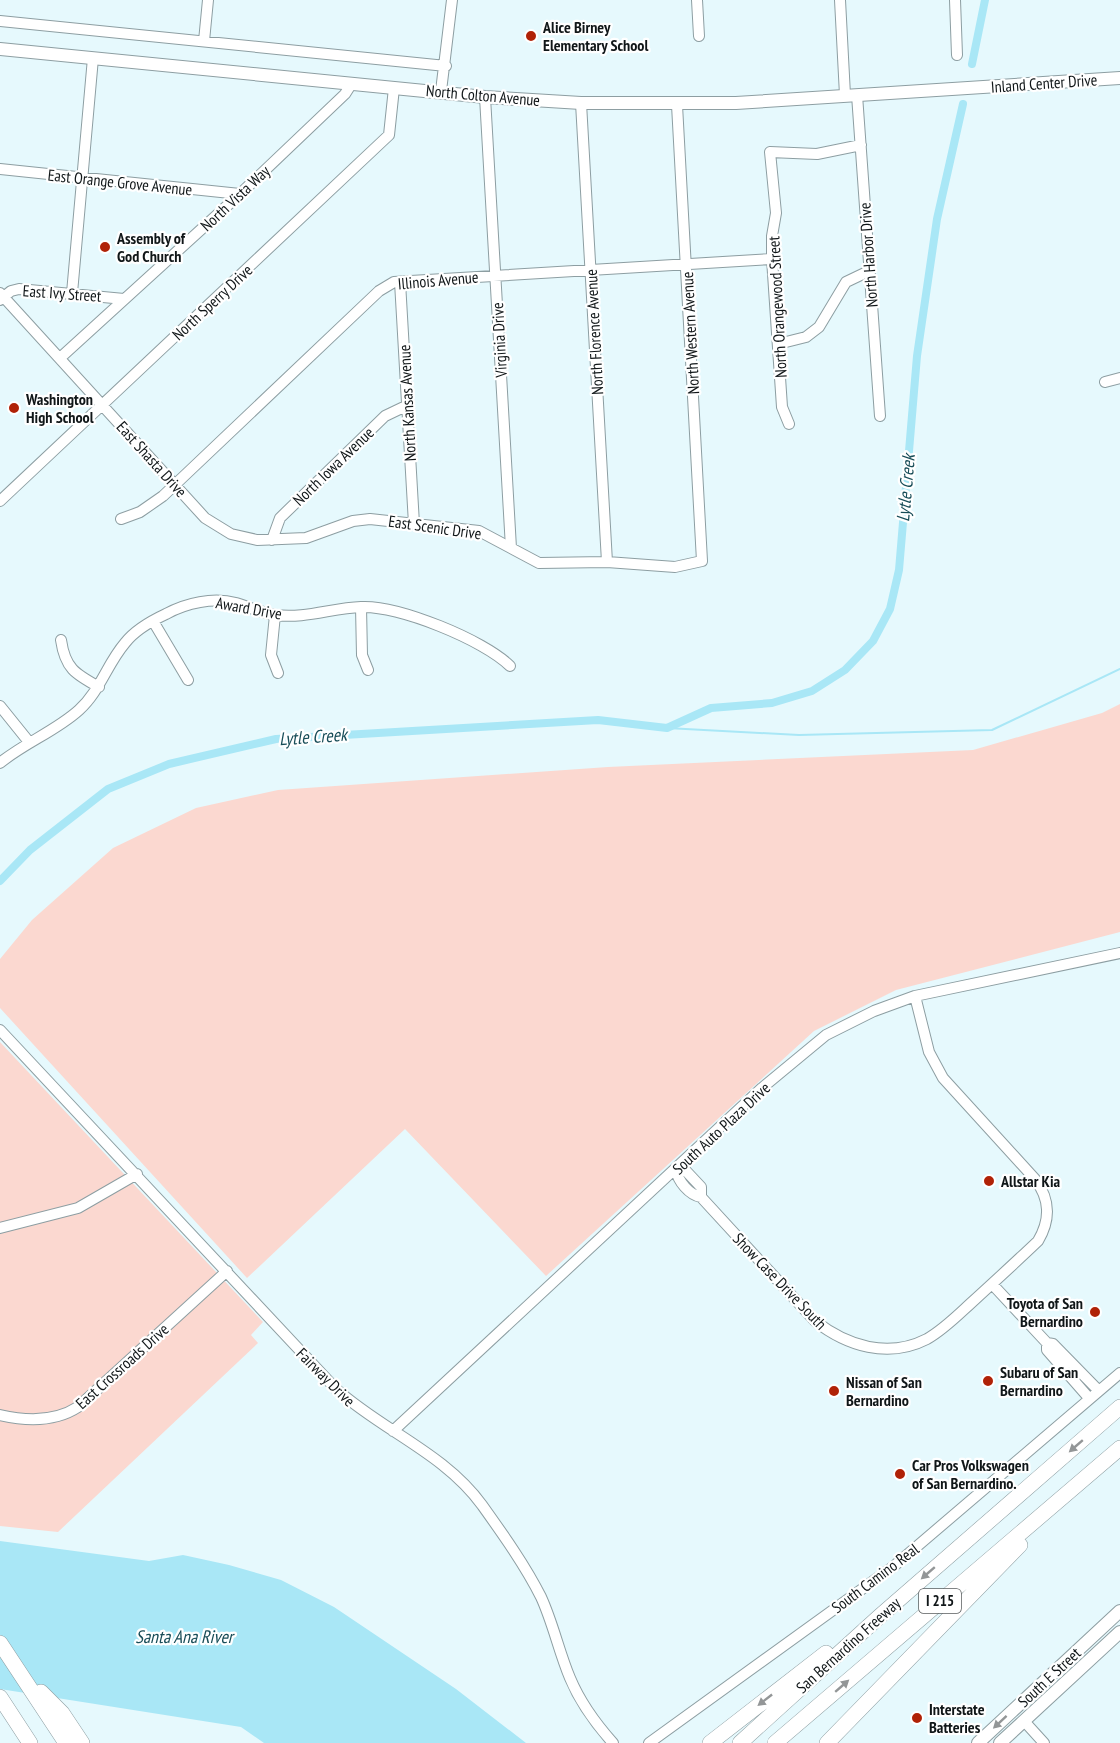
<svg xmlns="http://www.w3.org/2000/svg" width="1120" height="1743" font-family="'PT Sans Narrow',sans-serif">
<rect width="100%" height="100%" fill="#e6f9fd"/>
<path fill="#fbd8d0" d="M1120 704V932L896 990 814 1031 546 1276 405 1129 247 1278 0 1008V959L32 920 113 848 196 808 278 790 608 767 973 750 1102 713Z
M0 1042 263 1322 251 1335 258 1343 58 1532 0 1526Z"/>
<path fill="#a9e7f6" d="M0 1541 149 1561 183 1555 229 1565 281 1580 334 1607 456 1689 526 1743H264L241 1727 0 1689Z"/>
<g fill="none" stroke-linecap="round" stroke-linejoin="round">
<path stroke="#a9e7f6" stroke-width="2" d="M667 728 799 735 992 730 1120 669"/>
<path stroke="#a9e7f6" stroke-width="8" d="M972 64 985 0
M0 881 30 850 108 789 169 764 276 739 598 720 667 728 711 708 772 703 812 691 845 670 873 641 890 609 899 570 917 356 937 219 963 104"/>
<g stroke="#8d9ea2" stroke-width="12">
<path id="minor" d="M697 0 699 36
M840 0 845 95
M955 0 957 55
M0 21 446 66
M204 41 208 0
M441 91 452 0
M857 95 880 416
M485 97 511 548
M581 103 607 562
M0 169 240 194
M400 282 414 524
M0 293 205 518 231 534 257 540 306 538 353 521 370 519 479 531 539 563 607 562 675 567 702 561 677 105
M72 293 93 58
M0 300 11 291 19 289 124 299
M778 344 806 337 819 327 846 282 869 271
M60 358 240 194 345 94 352 83
M1105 382 1120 378
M789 424 782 407 772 259V236L776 213 770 152 817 154 861 145
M0 501 389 135 394 88
M121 519 140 512 163 496 379 291 394 282 772 259
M272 540 280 518 385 416 408 405
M361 607 362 655 368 670
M275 615 271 655 278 673
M153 621 188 680
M61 640C65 668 75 674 99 687
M0 706 29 742
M0 763C24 743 56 731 79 710 100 691 107 664 125 643 135 630 151 621 166 614 186 603 213 597 236 603 249 607 262 613 275 615 305 619 332 608 361 607 398 605 484 640 510 666
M0 1030 336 1389C383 1431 444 1453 482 1505 502 1533 525 1565 541 1597 553 1623 559 1652 570 1678 580 1702 596 1724 613 1743
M676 1170C678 1181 689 1195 701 1197L815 1321C847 1346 888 1359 927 1339 943 1330 957 1316 970 1304 993 1283 1016 1262 1038 1241 1051 1219 1050 1199 1035 1179L943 1078 929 1052 915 996
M676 1170 686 1171 701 1187V1197
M0 1228 78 1208 137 1174
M992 1284 1047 1343 1053 1344 1099 1391
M1047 1343V1350L1089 1398
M0 1415C26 1421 55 1422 78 1407L227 1271
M393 1431 762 1088 826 1035 874 1011 915 996 1120 953
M1024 1721 1044 1743
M649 1743 894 1566 1120 1373"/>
</g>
<g stroke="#8d9ea2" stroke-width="14">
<path id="major" d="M0 49 485 97 581 103H736L1120 78
M978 1743 1120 1611
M1000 1743 1120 1632"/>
</g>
<g stroke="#8d9ea2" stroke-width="16">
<path id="highway" d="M0 1643 66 1743
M41 1692 62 1713 82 1743
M0 1697 30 1743
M710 1743 826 1653
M740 1743 880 1616 1120 1407
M775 1743 1120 1448
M827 1743 1020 1545"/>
</g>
<use href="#minor" stroke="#fff" stroke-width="10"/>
<use href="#major" stroke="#fff" stroke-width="12"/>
<use href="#highway" stroke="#fff" stroke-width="15"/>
</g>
<defs><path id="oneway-solid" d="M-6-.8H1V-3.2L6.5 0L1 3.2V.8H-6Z" transform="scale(1.5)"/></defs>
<g fill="#939697">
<use href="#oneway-solid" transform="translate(1076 1446) rotate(139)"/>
<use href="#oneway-solid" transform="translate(928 1573) rotate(139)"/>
<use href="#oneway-solid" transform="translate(842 1686) rotate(-41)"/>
<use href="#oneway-solid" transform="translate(765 1700) rotate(142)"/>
<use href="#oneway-solid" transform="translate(1000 1722) rotate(137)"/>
</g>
<g fill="#b02207" stroke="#fff" stroke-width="2">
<circle cx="531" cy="36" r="6"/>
<circle cx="105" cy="247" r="6"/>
<circle cx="14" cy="408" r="6"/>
<circle cx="989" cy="1181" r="6"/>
<circle cx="1095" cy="1312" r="6"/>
<circle cx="988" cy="1381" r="6"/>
<circle cx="834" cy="1391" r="6"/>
<circle cx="900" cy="1474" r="6"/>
<circle cx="917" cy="1718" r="6"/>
</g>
<g text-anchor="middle" stroke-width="4.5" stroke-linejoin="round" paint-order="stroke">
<rect fill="#fff" stroke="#585c5d" stroke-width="1.5" x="919" y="1589" width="42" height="24" rx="4.5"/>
<g font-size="15" font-weight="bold" fill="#101618">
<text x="940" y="1606">I 215</text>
</g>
<g font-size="16" font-weight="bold" fill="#101618" stroke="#fff" text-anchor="start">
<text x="543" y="33">Alice Birney<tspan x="543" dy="18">Elementary School</tspan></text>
<text x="117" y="244">Assembly of<tspan x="117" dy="18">God Church</tspan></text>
<text x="26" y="405">Washington<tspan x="26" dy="18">High School</tspan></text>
<text x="1001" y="1187">Allstar Kia</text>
<text x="1083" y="1309" text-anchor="end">Toyota of San<tspan x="1083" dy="18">Bernardino</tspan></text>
<text x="1000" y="1378">Subaru of San<tspan x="1000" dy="18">Bernardino</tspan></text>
<text x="846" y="1388">Nissan of San<tspan x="846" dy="18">Bernardino</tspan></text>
<text x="912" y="1471">Car Pros Volkswagen<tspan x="912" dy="18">of San Bernardino.</tspan></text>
<text x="929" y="1715">Interstate<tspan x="929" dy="18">Batteries</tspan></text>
</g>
<g font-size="16" fill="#101618" stroke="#fff">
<text transform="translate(1044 83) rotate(-4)" y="6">Inland Center Drive</text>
<text transform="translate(483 95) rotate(5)" y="6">North Colton Avenue</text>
<text transform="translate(120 182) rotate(6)" y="6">East Orange Grove Avenue</text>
<text transform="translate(235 198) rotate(-43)" y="6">North Vista Way</text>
<text transform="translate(868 255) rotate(-94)" y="6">North Harbor Drive</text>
<text transform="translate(438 280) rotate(-5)" y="6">Illinois Avenue</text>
<text transform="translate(62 293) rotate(4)" y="6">East Ivy Street</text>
<text transform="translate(212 302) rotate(-43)" y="6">North Sperry Drive</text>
<text transform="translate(777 307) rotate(-93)" y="6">North Orangewood Street</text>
<text transform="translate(594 332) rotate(-93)" y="6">North Florence Avenue</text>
<text transform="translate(690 333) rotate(-93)" y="6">North Western Avenue</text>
<text transform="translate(499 340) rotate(-93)" y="6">Virginia Drive</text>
<text transform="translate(407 403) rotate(-93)" y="6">North Kansas Avenue</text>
<text transform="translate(152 459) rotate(48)" y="6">East Shasta Drive</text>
<text transform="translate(333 466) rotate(-44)" y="6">North Iowa Avenue</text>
<text transform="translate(435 527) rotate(8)" y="6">East Scenic Drive</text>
<text transform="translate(249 608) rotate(10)" y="6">Award Drive</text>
<text transform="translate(721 1128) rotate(-43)" y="6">South Auto Plaza Drive</text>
<text transform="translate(780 1281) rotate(46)" y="6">Show Case Drive South</text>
<text transform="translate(122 1366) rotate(-42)" y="6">East Crossroads Drive</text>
<text transform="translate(326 1377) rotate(45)" y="6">Fairway Drive</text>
<text transform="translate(875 1578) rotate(-37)" y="6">South Camino Real</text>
<text transform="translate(848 1645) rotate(-42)" y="6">San Bernardino Freeway</text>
<text transform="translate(1049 1677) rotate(-43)" y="6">South E Street</text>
</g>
<g font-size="18" font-style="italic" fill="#184d58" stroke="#fff">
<text transform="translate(906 488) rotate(-85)" y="6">Lytle Creek</text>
<text transform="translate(313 737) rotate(-4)" y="6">Lytle Creek</text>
<text x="184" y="1643">Santa Ana River</text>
</g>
</g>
</svg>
